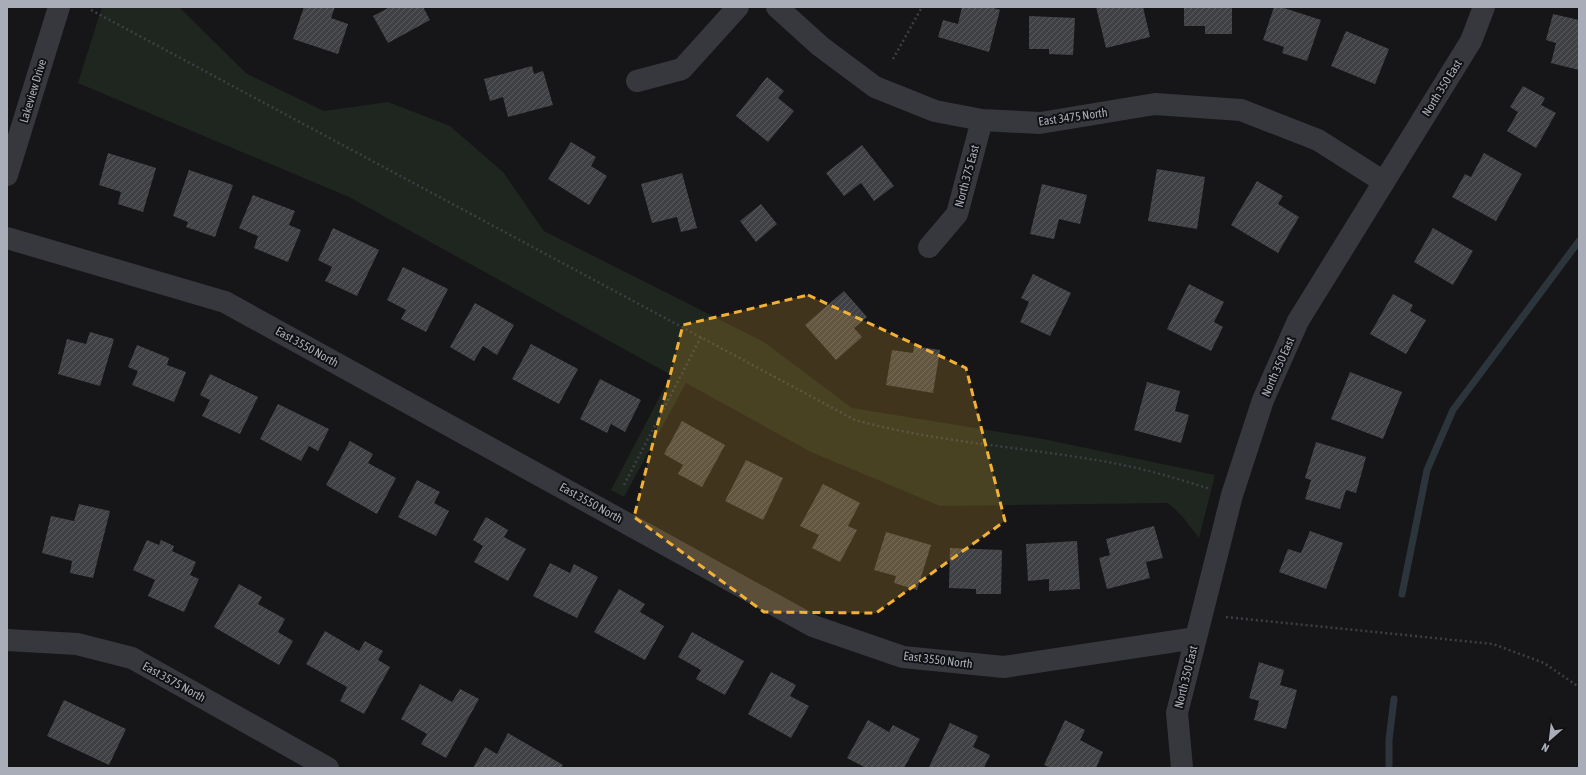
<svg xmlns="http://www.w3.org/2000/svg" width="1586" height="775" font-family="'Asap Condensed',sans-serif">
<defs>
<pattern id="building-hatch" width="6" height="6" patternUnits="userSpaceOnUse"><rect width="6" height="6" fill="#404145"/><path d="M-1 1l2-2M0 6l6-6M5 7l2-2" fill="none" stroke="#595a5e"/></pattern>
</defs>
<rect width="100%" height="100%" fill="#161618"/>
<path fill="#1e261f" d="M102 7H179L247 74 324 111 388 102 450 126 503 172 544 231 764 342 852 408 1043 439 1215 475 1199 538 1182 516 1168 503 940 506 811 452 686 383 624 497 611 490 671 375 349 197 78 83Z"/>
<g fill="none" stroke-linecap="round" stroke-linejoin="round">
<path stroke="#2c353c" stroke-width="7" d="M1402 594 1427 470 1453 410 1579 241
M1389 768V740L1394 699"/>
</g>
<path fill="url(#building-hatch)" d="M304 7H335L331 18 348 24 338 54 293 39Z
M390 7H423L430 20 388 43 373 16Z
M962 7H990L1000 10 989 52 938 37 943 20 958 24Z
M1096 7H1143L1150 37 1106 48Z
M1184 7H1232V34H1205V26H1184Z
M1274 7H1281L1321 20 1307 61 1282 53 1284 47 1263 40Z
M1553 14 1579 20V70L1551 63 1556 43 1546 40Z
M1029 16 1075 18 1073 55 1049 54V49H1029Z
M1346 31 1389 49 1375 84 1331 66Z
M532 66 534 74 543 71 553 105 508 117 503 97 490 101 484 79Z
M767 77 784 91 778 98 794 111 768 142 736 116Z
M1523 86 1545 98 1541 105 1556 113 1536 148 1507 131 1518 112 1510 107Z
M571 142 596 157 591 166 607 176 589 205 548 179Z
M862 145 894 186 874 201 861 183 844 196 826 173Z
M108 153 156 168 143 212 118 204 121 192 99 185Z
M1484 153 1522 174 1496 221 1452 197 1465 174 1471 177Z
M1157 169 1205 177 1197 229 1148 221Z
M189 170 233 185 215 237 186 227 188 222 173 216Z
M682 173 697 228 681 232 677 217 652 223 641 184Z
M1257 181 1283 196 1278 204 1299 217 1278 253 1231 225Z
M1042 184 1087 195 1080 224 1059 219 1054 239 1030 234Z
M253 195 295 211 289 225 301 230 288 262 254 248 258 236 239 228Z
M761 204 777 224 756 242 740 221Z
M333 228 379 250 357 296 325 281 332 267 318 260Z
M1433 228 1473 251 1453 285 1414 262Z
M403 267 448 289 426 332 401 319 406 310 387 300Z
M1033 274 1071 293 1050 336 1020 322 1029 302 1021 298Z
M1189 284 1224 302 1214 322 1223 327 1211 351 1167 329Z
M844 291 867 317 854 328 862 337 836 360 805 325Z
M1393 294 1413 305 1410 311 1426 320 1406 354 1370 334Z
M475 303 514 325 497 355 483 346 474 361 450 347Z
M90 332 114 339 100 386 58 374 67 339 86 344Z
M531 344 578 369 559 404 512 379Z
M137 345 169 358 167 365 186 372 174 402 132 385 138 371 128 367Z
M914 346 940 350 933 393 886 385 892 350 913 353Z
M1350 372 1402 392 1383 439 1331 419Z
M210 374 258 397 240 434 202 416 210 400 200 395Z
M600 379 641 400 625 432 611 424 607 433 580 419Z
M1147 382 1180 391 1175 411 1189 415 1181 443 1134 430Z
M278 404 329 429 318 451 309 446 301 461 260 439Z
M682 421 725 445 702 487 678 474 683 465 664 454Z
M350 441 373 454 368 463 396 478 377 514 326 485Z
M1316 442 1366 457 1356 493 1346 490 1340 509 1305 499 1311 480 1305 478Z
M746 460 783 478 763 520 725 501Z
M417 480 440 492 434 503 449 511 436 536 398 517Z
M823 484 860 503 848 526 857 530 840 562 812 548 819 535 800 526Z
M79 504 110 511 93 578 70 573 72 561 42 553 51 516 74 521Z
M486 517 508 530 504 537 526 549 508 581 474 562 483 546 473 540Z
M1154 526 1163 558 1146 562 1150 578 1107 589 1099 558 1110 555 1106 539Z
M1310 531 1343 543 1326 589 1279 572 1288 549 1301 553Z
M886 532 931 545 917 590 894 583 896 576 874 570Z
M147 540 159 545 161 540 174 546 172 551 196 562 190 575 199 579 184 612 148 596 155 580 133 570Z
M1077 541 1080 589 1049 591V579L1028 581 1026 544Z
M950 548 1002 550 1001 594H976V589L949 588Z
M550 563 570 573 574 564 598 577 577 618 533 596Z
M239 584 262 597 258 604 285 619 278 632 293 641 279 665 214 627Z
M619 589 645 604 640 612 664 626 645 660 594 632Z
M325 631 359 651 365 641 383 651 378 660 390 667 364 714 340 701 347 687 306 664Z
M692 632 744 661 725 695 696 679 701 670 678 657Z
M1259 662 1284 670 1280 685 1297 690 1286 729 1254 720 1259 701 1249 698Z
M771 672 796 685 790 696 809 706 791 738 748 714Z
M420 684 452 702 460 689 479 699 446 758 421 744 427 734 401 719Z
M64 700 126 729 109 765 47 736Z
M868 720 889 732 893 725 920 739 904 768H866L847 758Z
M1065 720 1085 730 1080 740 1103 752 1096 768H1051L1044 765Z
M950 723 978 736 973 747 990 755 984 768 929 767Z
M508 733 563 765 561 768H473L485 747 497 754Z"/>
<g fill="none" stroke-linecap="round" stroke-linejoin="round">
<path stroke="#3d3f44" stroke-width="2.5" stroke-dasharray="2 3" stroke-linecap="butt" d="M91 10 855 420C931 441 1011 446 1089 459 1131 465 1170 476 1210 489
M893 59 922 7
M624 485 701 337
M1226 617 1493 644 1544 663 1579 687"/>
<path stroke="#37383d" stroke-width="22" d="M777 7 820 46 875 87 935 111 982 120 1040 123 1155 104 1241 110 1318 140 1384 182
M637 81 682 69 738 7
M7 238 225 302 813 626 903 657 1004 667 1196 638
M929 247 957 214 982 120
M7 640 77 644 132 658 328 768
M1182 768 1177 713 1232 495 1263 400 1298 321 1471 41 1484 7"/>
<path stroke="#37383d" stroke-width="22" d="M7 175 59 7"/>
</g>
<path fill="#f2b134" fill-opacity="0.2" stroke="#f2b134" stroke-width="3" stroke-dasharray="8 5" stroke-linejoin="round" d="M808 295 966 368 1005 521 876 613 764 612 634 517 683 325Z"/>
<g text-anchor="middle" stroke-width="4" stroke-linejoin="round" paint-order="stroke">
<g font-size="12" fill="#a8adb8" stroke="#111113">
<text transform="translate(1442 88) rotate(-58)" y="4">North 350 East</text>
<text transform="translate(33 91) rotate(-73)" y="4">Lakeview Drive</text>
<text transform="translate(1073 117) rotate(-8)" y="4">East 3475 North</text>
<text transform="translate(967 176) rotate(-75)" y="4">North 375 East</text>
<text transform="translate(307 347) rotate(29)" y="4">East 3550 North</text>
<text transform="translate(1278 367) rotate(-66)" y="4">North 350 East</text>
<text transform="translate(591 503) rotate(29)" y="4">East 3550 North</text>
<text transform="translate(938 660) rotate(7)" y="4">East 3550 North</text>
<text transform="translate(1186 677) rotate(-76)" y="4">North 350 East</text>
<text transform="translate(174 682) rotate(29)" y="4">East 3575 North</text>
</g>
</g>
<rect width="1586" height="775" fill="none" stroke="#a8adb8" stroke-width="16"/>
<g transform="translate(1550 739) rotate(208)" stroke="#111113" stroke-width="3" paint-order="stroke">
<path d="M0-3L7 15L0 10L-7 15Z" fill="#a8adb8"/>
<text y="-6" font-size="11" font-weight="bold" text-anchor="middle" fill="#a8adb8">N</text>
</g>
</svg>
